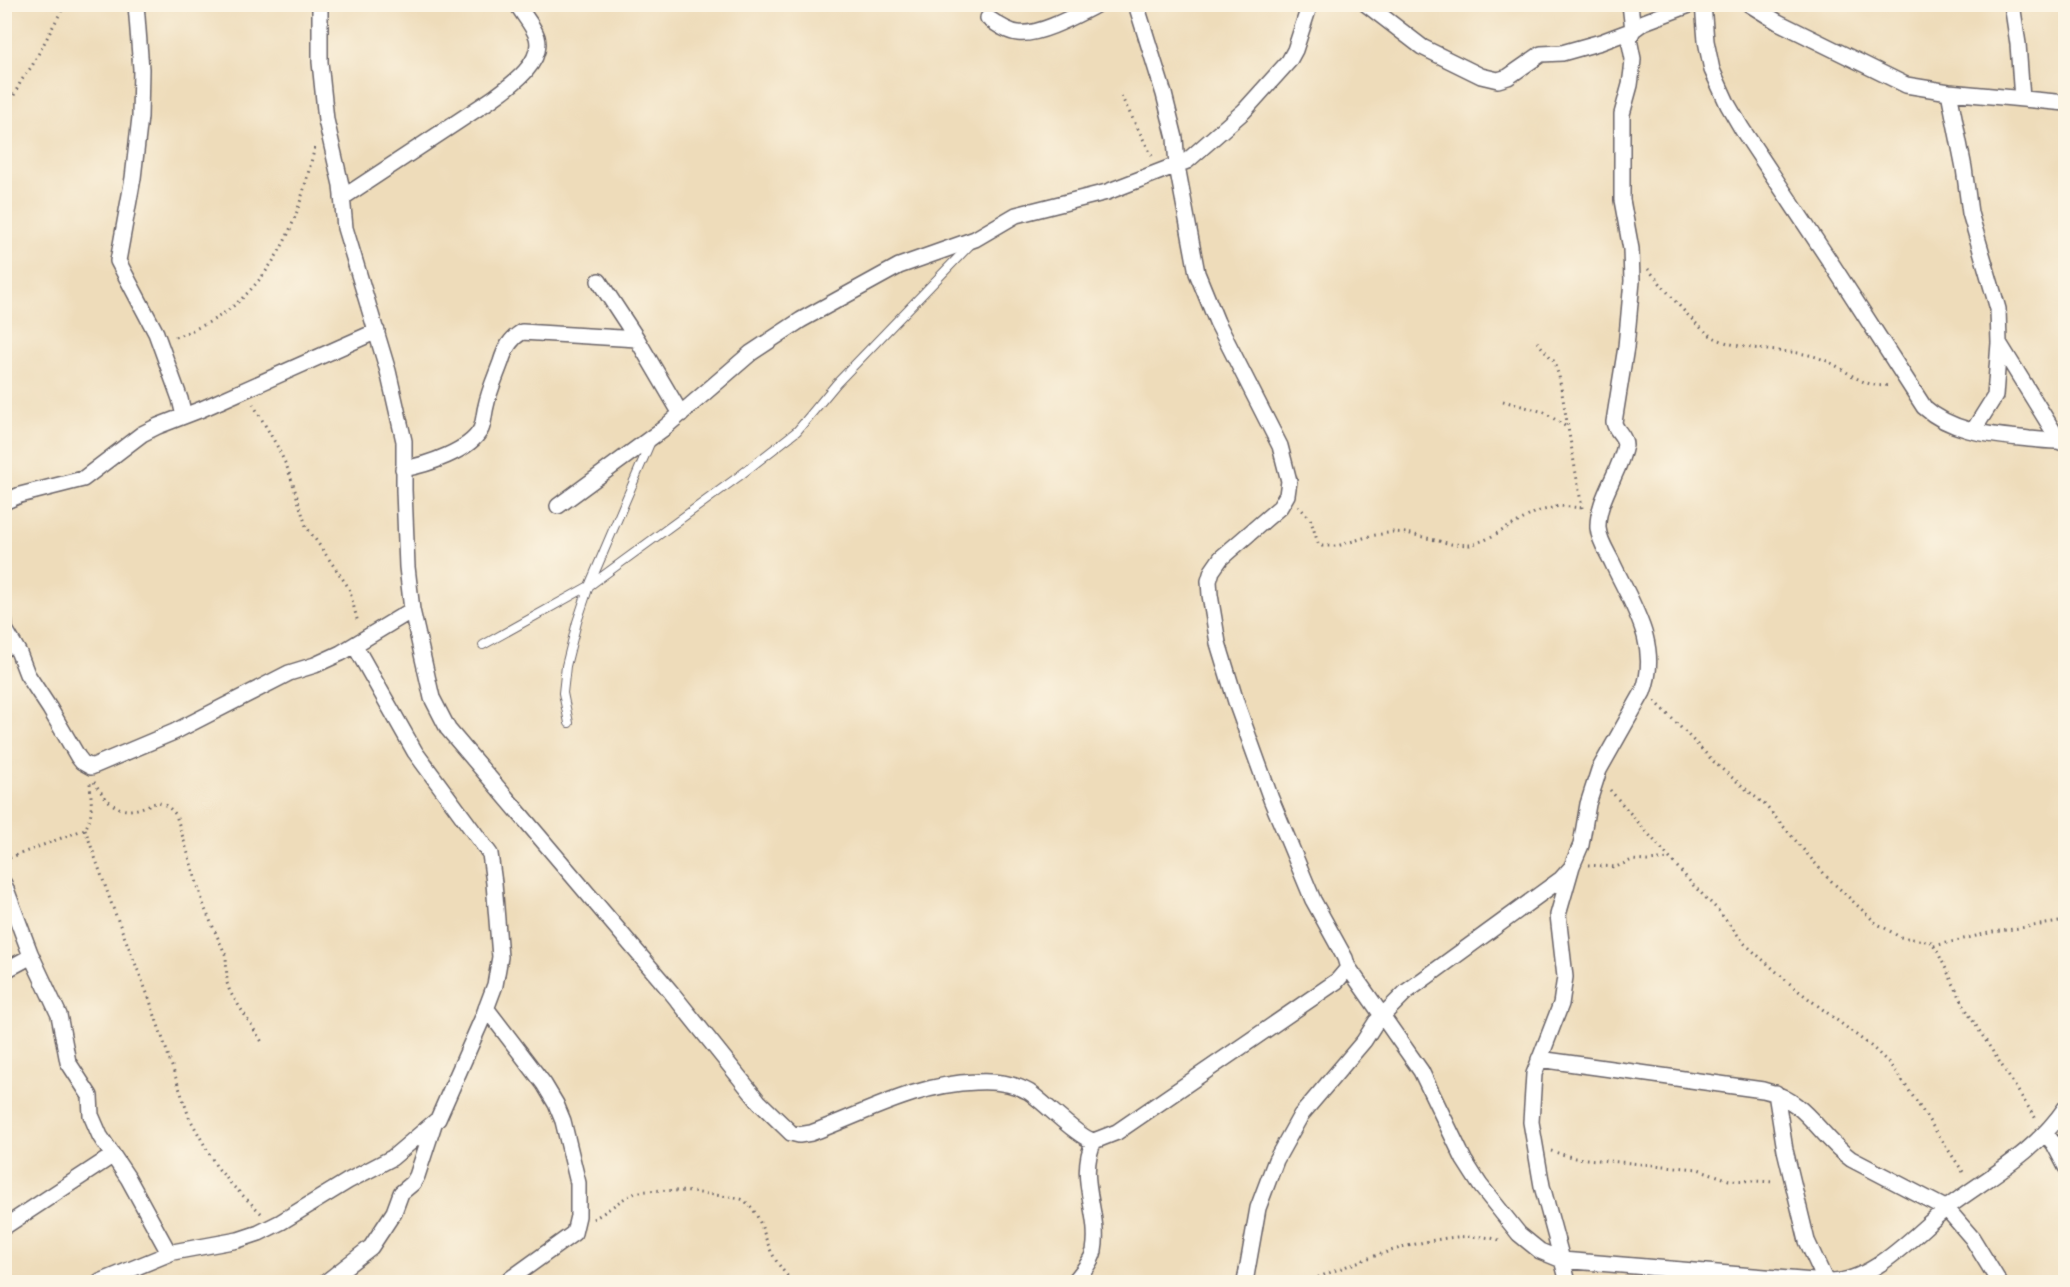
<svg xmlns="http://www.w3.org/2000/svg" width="2070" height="1287" font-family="Mali,sans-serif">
<rect width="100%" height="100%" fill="#fcf5e5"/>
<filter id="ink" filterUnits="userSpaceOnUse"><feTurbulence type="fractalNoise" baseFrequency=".0167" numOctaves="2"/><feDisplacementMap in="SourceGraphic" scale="12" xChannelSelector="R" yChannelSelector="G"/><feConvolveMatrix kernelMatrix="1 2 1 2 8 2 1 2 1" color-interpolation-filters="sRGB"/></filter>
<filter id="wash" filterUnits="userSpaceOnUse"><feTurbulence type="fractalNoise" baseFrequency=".008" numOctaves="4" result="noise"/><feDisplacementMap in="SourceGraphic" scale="24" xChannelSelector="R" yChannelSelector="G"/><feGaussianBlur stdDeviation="1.35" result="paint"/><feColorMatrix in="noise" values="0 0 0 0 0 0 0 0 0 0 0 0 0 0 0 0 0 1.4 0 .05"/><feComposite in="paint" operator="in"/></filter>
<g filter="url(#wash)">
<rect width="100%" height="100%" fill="#eedcba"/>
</g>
<g filter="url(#ink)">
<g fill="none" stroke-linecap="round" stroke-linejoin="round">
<g stroke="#696367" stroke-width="10">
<path id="lane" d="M483 645 589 586 738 477 797 431 837 383 970 245
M569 723 563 693 566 666 577 622 589 586 651 441"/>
</g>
<g stroke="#696367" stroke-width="18">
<path id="street" d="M136 4 141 69 140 117 133 178 118 261 156 333 180 399 184 416
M320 4V62L326 120 341 185 345 228 388 371 404 441V490L407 567 412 610 432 698 448 729 671 992 759 1102 791 1133 799 1135 811 1133C866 1113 915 1084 976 1082 994 1081 1013 1083 1029 1092 1044 1102 1081 1140 1094 1141L1117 1132 1337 981 1348 968 1345 958 1313 900 1271 799 1237 705 1218 643 1210 595 1209 581 1212 571 1221 558 1280 507 1287 495 1289 481 1280 446 1217 322 1197 273 1177 166 1175 138 1164 94 1136 4
M1366 4 1422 47 1481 76 1498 80 1508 77 1541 54 1562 53 1601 42 1633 30 1630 4
M1703 4 1706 41 1712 70 1728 105 1742 129 1833 266 1924 407C1953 433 1992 435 2029 439 2041 440 2054 442 2066 441
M1749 4 1778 22 1906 85 1949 92 2066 103
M2012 4 2018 44 2022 99
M988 18C997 24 1007 32 1018 33 1040 36 1078 14 1098 4
M1949 92 1964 168 1970 213 1998 309 1999 343 1995 396 1973 431
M342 198 492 99C510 86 544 63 537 37 533 25 523 15 517 4
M599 281 637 339 681 414
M1999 343 2060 442
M403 469C426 465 470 451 481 429 484 422 484 413 486 406 489 391 496 376 501 362 505 349 510 339 522 332L637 339
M4 502 20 495 83 479 142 434 158 426 202 409 377 331
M558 506 663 429 751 353 801 320 899 266 975 239 1016 215 1107 192 1187 161 1244 111 1289 61 1295 50 1310 4
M4 619 6 636 4 649
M6 631 19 653 27 674 50 709 78 757 82 762 91 767 174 732 289 673 315 665 341 653 412 610
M4 884 30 953 28 958 4 971
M30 953 59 1015 68 1062 90 1096 91 1115 100 1136 128 1178 169 1253
M1348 967 1421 1071 1464 1160 1480 1185 1519 1234 1540 1251 1562 1260 1826 1282C1873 1284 1914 1234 1948 1207 1991 1175 2035 1153 2066 1107
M486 1008 544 1084 556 1104 563 1121 578 1183V1216L574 1233 506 1282
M1539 1059 1763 1090C1807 1100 1817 1134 1851 1159L1947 1209 1972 1238 1999 1282
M1776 1093 1785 1150 1807 1241 1826 1282
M2045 1133 2054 1144 2066 1167
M4 1227 112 1156
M100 1282 173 1252 238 1240 259 1233 281 1222 348 1181 392 1158 438 1119 483 1017 495 985 500 957 494 883 490 854 415 752 355 646
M326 1282 371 1247 394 1212 401 1193 413 1183 417 1176 434 1124
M1074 1282C1081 1273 1091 1263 1094 1251 1101 1214 1076 1178 1094 1141
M1245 1282 1258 1208 1276 1160 1301 1115 1364 1041 1376 1022 1406 992 1561 879 1570 869
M1568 1282 1542 1186 1531 1122 1534 1074 1561 1004 1565 977 1558 915 1572 866 1581 845 1588 804 1599 770 1643 692C1661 645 1632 605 1612 562 1607 552 1599 540 1598 528 1597 499 1620 473 1625 445 1625 435 1615 431 1614 422L1626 347 1632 281 1631 249 1622 200V114L1630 85 1632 70 1633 59 1629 39 1633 30 1644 22 1692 4"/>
</g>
<path stroke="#696367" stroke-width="3" stroke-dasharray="1.5 4.5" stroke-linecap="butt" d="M1121 96 1153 158
M4 110 9 105 21 81 32 66 65 4
M1648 269C1663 286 1696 329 1715 338 1729 345 1745 347 1760 349 1779 352 1801 351 1819 358 1845 366 1861 390 1890 385
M175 337C188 332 201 327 213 320 247 301 277 262 291 227 302 201 308 173 315 147
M1537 342 1553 360 1559 376 1582 508
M1503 401 1544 412 1568 428
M253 404 277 446 287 467 293 484 306 526 349 588 358 623
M1298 506 1310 518 1318 543 1322 546H1337L1370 536 1393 532 1407 533 1451 544 1470 545 1485 540 1536 512 1559 506 1584 508
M1655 701 1716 764 1765 805 1827 877 1876 923 1900 937 1931 942 1937 951 1968 1013 2036 1119
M94 782C102 794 113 811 130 810 151 809 157 792 176 815L205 909 226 956 227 983 230 992 262 1042
M1610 790 1693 885 1717 909 1745 944 1796 989 1872 1047 1888 1062 1906 1086 1965 1175
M85 829 113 908 149 998 189 1117 216 1166 233 1186 263 1215
M4 860 85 829C94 815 91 799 90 783
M1588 865 1616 867 1632 860 1647 861 1670 859
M1934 946 1993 932 2066 921
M1551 1151 1575 1158 1698 1169 1729 1180 1775 1182
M593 1219C607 1212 619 1200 633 1194 655 1185 717 1195 741 1199 761 1209 763 1238 773 1255 778 1265 786 1274 792 1282
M1307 1282C1355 1262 1451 1223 1502 1241"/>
<use href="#lane" stroke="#fff" stroke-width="8"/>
<use href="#street" stroke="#fff" stroke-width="15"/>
</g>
</g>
<rect width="2070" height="1287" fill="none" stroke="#fcf5e5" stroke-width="24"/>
</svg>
